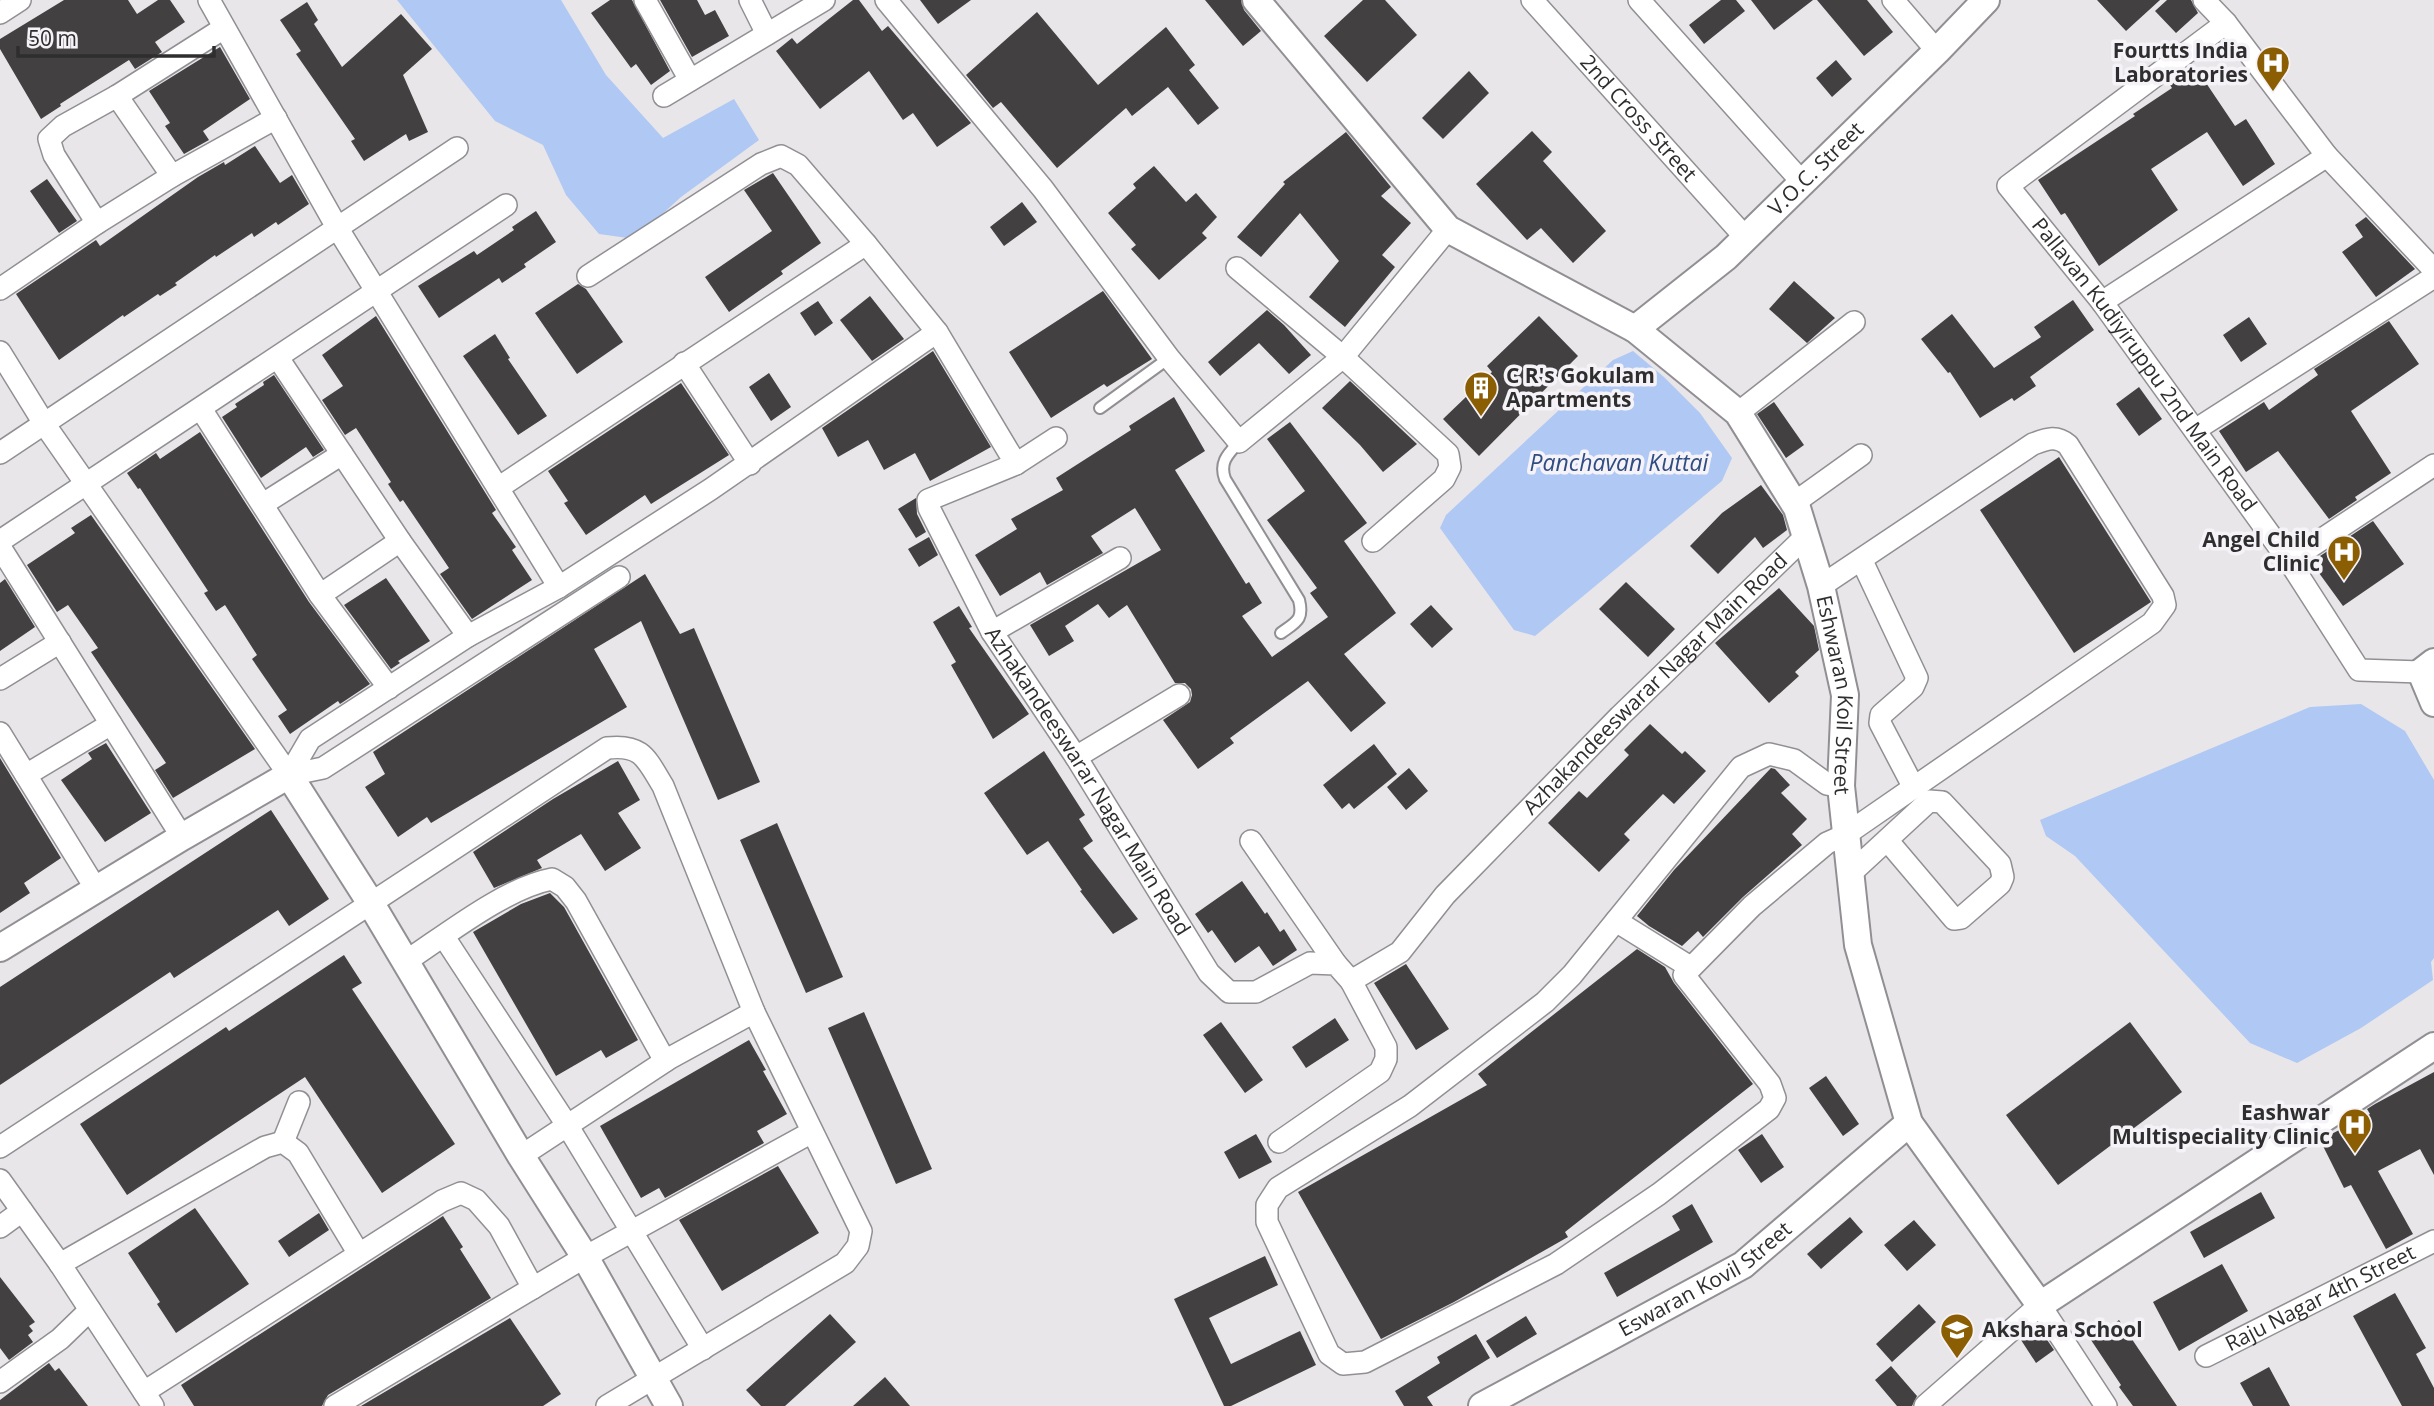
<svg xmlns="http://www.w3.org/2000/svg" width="2434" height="1406" font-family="'Open Sans',sans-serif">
<rect width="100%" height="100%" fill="#e8e6e9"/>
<path fill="#b0c8f4" d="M397 0H561L606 75 663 138 734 99 759 140 681 197 635 239 599 234 566 195 543 145 495 121Z
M1633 351 1664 377 1700 413 1732 458 1722 481 1535 636 1514 630 1440 528 1446 515 1613 360Z
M2361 704 2405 731 2434 780V958L2431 962 2433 980 2361 1028 2297 1063 2250 1043 2075 856 2046 836 2040 820 2310 707Z"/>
<path fill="#434042" d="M64 0H128L137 14 158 0H170L185 22 155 42 162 52 135 69 129 60 60 104 61 106 41 119 0 49V39Z
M610 0H632L670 71 651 85 636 64 631 68 591 13Z
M660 0H697L705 15 715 10 729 36 692 57Z
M853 0H859L882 31 888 26 971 123 937 147 913 113 903 120 869 71 820 109 776 51 792 38 797 44Z
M920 0H971L938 24Z
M1205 0H1241L1244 10 1261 31 1243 46Z
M1363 0H1385L1417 35 1367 82 1324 36Z
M1721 0H1736L1745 11 1704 44 1689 25Z
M1751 0H1813L1774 30Z
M1817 0H1867L1893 32 1864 56Z
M2097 0H2160L2126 31Z
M2167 0H2191L2198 13 2176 33 2155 11Z
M307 2 318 20 314 24 342 67 401 14 432 49 403 75 428 132 409 141 406 134 364 161 351 141 355 139 296 54 301 51 280 20Z
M1037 12 1098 85 1166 27 1195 65 1189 70 1219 108 1198 125 1168 87 1132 116 1126 108 1057 168 1001 102 993 108 966 75Z
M220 47 250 99 203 131 209 140 184 154 165 126 170 123 149 91Z
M1836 60 1852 79 1832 97 1816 78Z
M2196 68 2235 126 2246 119 2275 164 2243 186 2207 132 2151 169 2178 210 2099 266 2065 213 2061 215 2038 180 2135 116 2133 114 2172 88 2170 85Z
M1469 71 1489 93 1443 139 1422 118Z
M1532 131 1552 152 1543 161 1606 231 1573 263 1541 228 1527 240 1476 184Z
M1346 132 1391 187 1381 196 1411 223 1382 255 1395 267 1345 327 1309 297 1339 261 1300 213 1261 257 1237 237 1285 184 1283 182Z
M255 146 280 183 292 175 309 204 278 225 276 222 254 237 252 233 216 257 215 255 175 283 177 285 160 296 158 294 124 317 123 315 59 360 16 294 96 240 100 246 198 177 224 162 225 165Z
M1154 166 1186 202 1196 193 1217 217 1202 233 1207 238 1159 280 1131 249 1136 245 1108 213 1136 188 1133 184Z
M773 173 821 243 781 271 783 274 729 312 705 277 772 231 744 190Z
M47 179 77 221 59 233 30 191Z
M1022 202 1037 222 1004 246 990 227Z
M536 211 556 242 524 264 526 267 502 283 499 278 439 318 418 286 474 251 477 255 514 230 512 227Z
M2366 217 2415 269 2376 297 2342 252 2363 237 2355 225Z
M1794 281 1835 318 1807 343 1769 309Z
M578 284 586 289 623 342 577 374 535 313Z
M1103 291 1152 359 1107 387 1104 384 1051 418 1009 352Z
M870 296 904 339 872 361 840 320Z
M2073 300 2094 330 2030 377 2036 386 2014 401 2012 398 1980 418 1950 372 1948 373 1921 339 1952 314 1994 368 2041 337 2034 327Z
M818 301 833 323 815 336 800 313Z
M1267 310 1284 325 1311 355 1289 374 1259 343 1220 376 1208 362Z
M376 316 496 510 492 513 516 547 512 550 532 580 472 619 440 574 449 568 403 500 400 502 388 484 391 482 356 428 345 435 322 400 343 386 322 355Z
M1539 316 1578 356 1479 456 1443 419 1492 372 1487 366Z
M2249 317 2267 344 2241 362 2223 335Z
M2389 321 2419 364 2351 411 2391 473 2355 497 2357 500 2329 519 2278 451 2246 472 2219 431 2264 402 2269 410 2318 375 2314 369Z
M495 334 510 358 508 359 547 416 518 435 463 356Z
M933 351 991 447 930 481 915 453 884 470 868 440 838 457 822 428Z
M769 373 791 407 771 421 749 387Z
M274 375 324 450 313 457 306 447 261 478 222 417 237 407 235 404 264 385 263 382Z
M1350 381 1417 444 1383 472 1360 445 1322 408Z
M681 383 729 455 651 504 645 495 586 535 564 503 568 501 548 471Z
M2139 387 2162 419 2139 436 2116 404Z
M1174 397 1205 451 1175 470 1246 584 1249 582 1262 603 1242 616 1272 657 1328 617 1310 593 1317 588 1267 520 1305 491 1267 439 1290 422 1367 523 1344 541 1396 613 1344 654 1386 703 1351 732 1308 681 1230 738 1234 743 1198 769 1163 720 1190 702 1192 695 1191 689 1185 683H1175L1127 605 1109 618 1098 604 1065 626 1074 641 1049 656 1030 625 1161 550 1135 508 1091 536 1103 553 1047 585 1040 572 1000 596 975 555 1017 529 1011 519 1063 490 1056 478 1131 430 1129 426Z
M1774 402 1804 445 1786 458 1757 414Z
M200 432 309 602 370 684 340 704 338 701 290 734 278 716 287 710 252 659 257 655 225 605 216 611 204 593 208 591 140 488 138 489 127 473 156 453 160 459Z
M2059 457 2151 602 2074 653 1980 510Z
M1761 485 1783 515 1787 530 1763 548 1755 537 1718 574 1690 546 1722 513Z
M916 498 917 514 926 532 916 538 898 509Z
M91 515 255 749 173 798 155 770 166 763 91 652 98 648 68 605 57 612 27 565 75 533 71 528Z
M2373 521 2404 564 2343 606 2311 562Z
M929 537 938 555 919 567 908 549Z
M645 574 680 634 694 628 760 782 718 800 641 621 594 649 627 707 431 823 427 817 398 837 365 787 385 774 373 752Z
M386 578 430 641 398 661 400 663 391 669 344 605Z
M5 579 35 627 0 651V583Z
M1626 582 1675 629 1648 657 1599 609Z
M1779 588 1814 626 1819 650 1795 672 1799 676 1769 703 1715 643Z
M1431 605 1453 629 1432 648 1410 624Z
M959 606 972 627 969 628 1029 714 993 739 951 665 956 662 933 622Z
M1650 724 1682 754 1685 751 1706 771 1674 804 1663 794 1624 834 1630 840 1599 872 1548 823 1579 791 1587 798 1629 755 1624 750Z
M106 743 151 813 105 842 61 780 92 759 88 753Z
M1374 744 1397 774 1354 809 1349 803 1342 809 1323 785Z
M1044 751 1085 815 1079 819 1093 841 1083 848 1138 919 1113 934 1080 891 1082 890 1048 841 1027 855 984 793Z
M0 758 61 858 24 883 30 893 0 913Z
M618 761 640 800 618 813 641 848 605 871 581 834 537 860 542 868 494 888 473 852 553 799Z
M1409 768 1428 791 1406 810 1387 787Z
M1771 768 1775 769 1790 785 1781 793 1807 819 1792 834 1802 845 1743 897 1703 937 1698 931 1682 946 1649 926 1637 916 1674 870Z
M271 810 329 899 289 926 278 910 174 978 170 972 0 1085V987Z
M777 823 843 977 806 993 740 840Z
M1242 881 1265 914 1267 912 1280 932 1284 929 1297 950 1273 966 1259 946 1235 963 1212 930 1208 933 1195 914Z
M550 893 564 907 638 1040 606 1058 601 1050 556 1076 473 932 521 904Z
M1637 949 1665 967 1674 983 1753 1084 1565 1232 1568 1237 1454 1302 1381 1339 1298 1192 1487 1085 1478 1074Z
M344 955 362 983 352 989 455 1144 382 1193 305 1077 127 1195 80 1124 226 1027 229 1031Z
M1406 964 1449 1029 1416 1050 1374 983Z
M864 1012 932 1169 896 1184 828 1028Z
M1335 1018 1349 1040 1306 1068 1292 1047Z
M1221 1022 1263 1080 1245 1093 1203 1035Z
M2130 1022 2182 1092 2058 1185 2006 1115Z
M749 1040 766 1070 763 1071 787 1114 757 1131 764 1143 665 1198 659 1188 641 1198 600 1126Z
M2434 1072V1175L2420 1149 2378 1171 2413 1234 2386 1249 2351 1185 2344 1188 2320 1140 2370 1114 2367 1109 2375 1104Z
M1826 1076 1859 1124 1843 1136 1809 1088Z
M1256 1134 1272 1162 1239 1179 1224 1152Z
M1762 1134 1784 1167 1761 1183 1738 1150Z
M778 1166 819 1233 722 1291 679 1220Z
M2261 1192 2275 1218 2204 1258 2190 1232Z
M1692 1204 1713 1242 1617 1297 1604 1273 1680 1230 1672 1216Z
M195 1208 249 1284 176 1333 157 1304 160 1302 128 1253Z
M319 1213 329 1230 289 1257 278 1241Z
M443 1216 463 1247 460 1249 491 1298 328 1395 322 1406H194L181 1385Z
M1850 1217 1863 1232 1821 1269 1807 1254Z
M1914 1220 1936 1245 1907 1271 1884 1245Z
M1265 1256 1278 1285 1209 1318 1231 1364 1300 1331 1316 1365 1231 1406H1224L1174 1299Z
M2222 1264 2248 1311 2179 1351 2153 1302Z
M0 1277 35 1322 29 1326 33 1331 28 1335 33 1342 9 1360 0 1348Z
M2395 1293 2426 1348 2416 1354 2434 1388V1406H2402L2353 1316Z
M1919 1304 1936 1322 1892 1362 1876 1344Z
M830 1314 856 1342 785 1406H761L746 1390Z
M1526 1316 1537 1334 1497 1358 1486 1341Z
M510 1318 561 1394 543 1406H361Z
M2119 1320 2177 1406H2133L2119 1387 2121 1385 2091 1340Z
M2039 1328 2054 1350 2036 1363 2021 1340Z
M1476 1334 1490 1358 1427 1397 1433 1406H1404L1395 1391 1440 1363 1437 1357Z
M49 1363 55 1371 59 1368 88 1406H0V1400Z
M1891 1366 1917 1396 1912 1406H1897L1875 1380Z
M2269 1367 2290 1406H2253L2240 1383Z
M885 1377 910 1406H853Z"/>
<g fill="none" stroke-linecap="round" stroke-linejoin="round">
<g stroke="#918f93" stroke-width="14">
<path id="service" d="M1100 408 1169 358
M1239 442C1228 454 1219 462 1225 479L1299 600C1304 620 1296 622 1281 633"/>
</g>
<g stroke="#918f93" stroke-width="24">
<g id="minor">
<path d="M209 0 338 229 559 587"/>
<path d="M645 0 690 80"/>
<path d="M750 0 767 34"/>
<path d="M886 0 1043 189 1169 358 1239 442 1343 357 1448 229"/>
<path id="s1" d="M1532 0 1745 237"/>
<path d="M1639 0 1802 182"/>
<path d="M1893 0 1937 51"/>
<path d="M2204 0 2226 23 2327 156 2434 270"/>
<path d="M0 13 20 0"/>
<path id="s2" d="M2226 23 2008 186 2102 302 2289 561 2359 670 2421 672"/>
<path d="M117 96 172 176"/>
<path d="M664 96 824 0"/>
<path d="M97 223 54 155 49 139 63 126 117 96 224 28"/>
<path d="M1237 268 1343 357 1448 454 1450 467 1444 479 1373 541"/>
<path d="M588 276 761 164 781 156 798 165 866 244 937 332"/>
<path d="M0 289 97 223 172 176 276 118"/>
<path d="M2102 302 2327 156"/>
<path d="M0 352 45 425 289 775"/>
<path d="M278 358 400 541 468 636"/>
<path d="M684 363 750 464"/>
<path d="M201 409 320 595 389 688"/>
<path d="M1738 413 1854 322"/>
<path d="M2195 430 2434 277"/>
<path d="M0 453 457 148"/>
<path d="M1016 464 1056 438"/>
<path d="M498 488 866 244"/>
<path d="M1794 503 1861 455"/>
<path d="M263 504 342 454"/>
<path d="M0 541 506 205"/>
<path d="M0 547 182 837"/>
<path d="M1862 561 1917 678 1913 687 1881 715 1880 723 1914 788"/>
<path d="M2289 561 2434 465"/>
<path d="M1821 586 2033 444C2047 439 2056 435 2068 445L2163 596 2165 605 2152 623 1845 835 1827 843 1752 906 1684 975 1770 1084 1775 1098 1769 1109 1659 1194 1556 1264 1365 1362 1343 1364 1329 1354 1267 1222V1205L1278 1188 1410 1106 1545 1002 1572 975 1741 767 1769 754 1794 760 1827 784 1841 786"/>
<path d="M320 595 400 541"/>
<path d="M992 632 1120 558"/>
<path d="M0 679 60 642"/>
<path d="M0 733 96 889"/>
<path d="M1076 757 1179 695"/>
<path d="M26 775 111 724"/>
<path id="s3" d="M289 775 310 739 468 636 559 587 711 489 937 332 1016 464 928 500 929 508 992 632 1076 757 1209 973 1229 992H1256L1310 963 1336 964 1351 981 1400 952 1445 895 1620 716 1806 536"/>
<path d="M289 775 323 768 619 577"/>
<path d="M1251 841 1336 964"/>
<path d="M1850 874 1929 801 1942 802 2000 864 2003 877 2000 884 1961 918 1954 919 1887 840"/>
<path d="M1616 921 1690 967"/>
<path d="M444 937 567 1125 703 1349"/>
<path d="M405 962C446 935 505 888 552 879L565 887 576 901 665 1061"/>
<path d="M283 1142 299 1102"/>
<path d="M1279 1142 1380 1072 1386 1059V1047L1351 981"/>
<path d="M0 1147 607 748C642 744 646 758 663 786L754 1012 861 1231 858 1246 845 1263 607 1406"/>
<path d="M521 1156 670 1058 754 1012"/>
<path d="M0 1180 60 1264 153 1406"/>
<path d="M0 1227 22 1211"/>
<path d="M60 1264 265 1147 283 1142 298 1153 359 1254"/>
<path id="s4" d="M2206 1356 2434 1241"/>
<path d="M0 1382 60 1339 90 1310"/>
<path d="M144 1392 442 1201 461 1193 476 1200 499 1226 533 1288"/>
<path d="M335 1406 585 1257 812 1132"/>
<path d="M1925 1406 2040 1305 2106 1406"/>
</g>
</g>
<g stroke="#918f93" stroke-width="30">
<g id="tertiary">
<path id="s5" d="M1256 0 1448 229 1635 329 1738 413 1797 508 1821 586 1845 695 1841 786 1858 945 1909 1123 2040 1305 2434 1046"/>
<path id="s6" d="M1635 329 1726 257 1937 51 1986 0"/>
<path d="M2434 662 2421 672 2434 703"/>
<path d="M0 948 182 837 289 775 370 902 521 1156 585 1257 669 1406"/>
<path id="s7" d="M1482 1406 1743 1265 1909 1123"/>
</g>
</g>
<use href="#service" stroke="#fff" stroke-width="10"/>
<use href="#minor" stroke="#fff" stroke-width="21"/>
<use href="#tertiary" stroke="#fff" stroke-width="26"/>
</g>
<defs>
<g id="hospital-pin" transform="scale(1.75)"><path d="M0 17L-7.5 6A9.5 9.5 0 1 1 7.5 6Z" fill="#8c5e03" stroke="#f5f3f7"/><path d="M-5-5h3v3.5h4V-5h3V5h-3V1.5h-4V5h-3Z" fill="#fff"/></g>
<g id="building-pin" transform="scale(1.75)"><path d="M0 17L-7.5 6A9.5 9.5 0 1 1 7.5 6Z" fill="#8c5e03" stroke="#f5f3f7"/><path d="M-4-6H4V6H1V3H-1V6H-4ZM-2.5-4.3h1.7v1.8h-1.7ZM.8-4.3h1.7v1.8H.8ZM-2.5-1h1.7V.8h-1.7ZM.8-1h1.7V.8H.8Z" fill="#fff"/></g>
<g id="school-pin" transform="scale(1.75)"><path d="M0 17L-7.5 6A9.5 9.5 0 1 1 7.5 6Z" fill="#8c5e03" stroke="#f5f3f7"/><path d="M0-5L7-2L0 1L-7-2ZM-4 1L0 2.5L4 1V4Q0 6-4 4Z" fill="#fff"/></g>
</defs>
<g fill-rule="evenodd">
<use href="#hospital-pin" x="2273" y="63"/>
<use href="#building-pin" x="1481" y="388"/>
<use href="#hospital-pin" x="2344" y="552"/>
<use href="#hospital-pin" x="2355" y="1125"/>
<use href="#school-pin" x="1957" y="1330"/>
</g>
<g text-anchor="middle" stroke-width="7" stroke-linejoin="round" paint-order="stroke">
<g font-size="21" font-weight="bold" fill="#2f2e2f" stroke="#f5f3f7" text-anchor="end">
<text x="2248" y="58">Fourtts India<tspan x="2248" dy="24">Laboratories</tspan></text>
<text x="1506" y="383" text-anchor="start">C R's Gokulam<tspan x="1506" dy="24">Apartments</tspan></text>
<text x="2320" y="547">Angel Child<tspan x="2320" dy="24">Clinic</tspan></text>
<text x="2330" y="1120">Eashwar<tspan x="2330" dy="24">Multispeciality Clinic</tspan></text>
<text x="1982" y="1337" text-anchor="start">Akshara School</text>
</g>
<g font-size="21" fill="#2f2e2f" stroke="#f5f3f7">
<text dy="7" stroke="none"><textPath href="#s1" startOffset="159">2nd Cross Street</textPath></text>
<text dy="7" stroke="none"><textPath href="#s6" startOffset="242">V.O.C. Street</textPath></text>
<text dy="7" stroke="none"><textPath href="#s2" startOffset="497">Pallavan Kudiyiruppu 2nd Main Road</textPath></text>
<text dy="7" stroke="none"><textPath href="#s3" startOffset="2182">Azhakandeeswarar Nagar Main Road</textPath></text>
<text dy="7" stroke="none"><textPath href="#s5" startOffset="948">Eshwaran Koil Street</textPath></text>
<text dy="7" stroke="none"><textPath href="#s3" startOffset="1363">Azhakandeeswarar Nagar Main Road</textPath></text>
<text dy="7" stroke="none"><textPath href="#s7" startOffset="257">Eswaran Kovil Street</textPath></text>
<text dy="7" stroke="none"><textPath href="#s4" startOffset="128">Raju Nagar 4th Street</textPath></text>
</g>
<g font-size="23" font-style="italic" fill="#304d83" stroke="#f5f3f7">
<text x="1619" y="471">Panchavan Kuttai</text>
</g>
</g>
<path d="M18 46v10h196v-10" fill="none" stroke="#2f2e2f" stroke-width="3.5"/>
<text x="28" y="46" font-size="21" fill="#2f2e2f" stroke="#f5f3f7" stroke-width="5" paint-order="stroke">50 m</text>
</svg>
